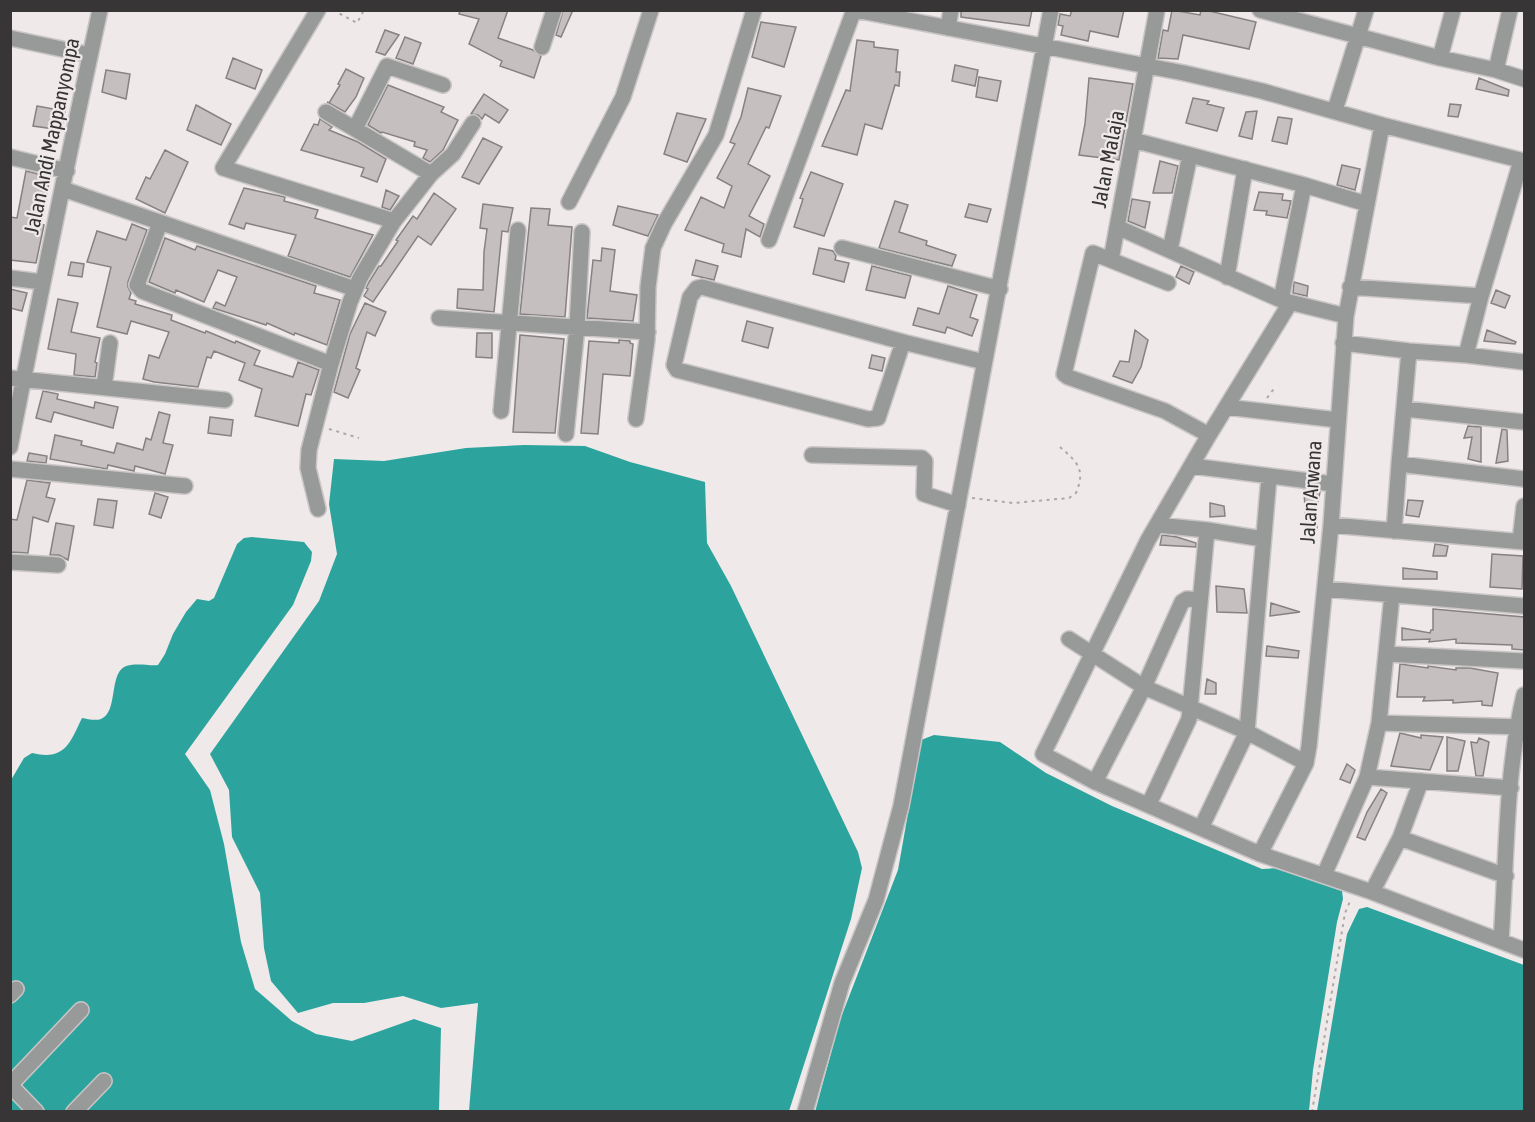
<svg xmlns="http://www.w3.org/2000/svg" width="1535" height="1122" font-family="'Asap Condensed',sans-serif">
<rect width="100%" height="100%" fill="#efe9e9"/>
<path fill="#2ca49d" d="M524 445 585 446 630 462 705 482 707 543 731 586 858 852 862 868 851 919 789 1111H469L478 1003 441 1008 403 996 364 1003H333L298 1013 271 981 264 948 260 893 232 837 229 790 210 754 319 601 337 554 329 504 334 459 384 461 466 448Z
M252 537 304 542 312 552 311 561 293 605 185 754 210 790 224 844 241 942 255 989 292 1021 316 1034 352 1041 414 1019 441 1028 439 1111 11 1112V780L24 758 32 753C65 761 70 743 82 718 87 719 96 721 101 719 118 712 109 676 124 667 134 662 148 666 158 665L165 654 173 634 186 612 197 599 209 601 214 598 237 544 244 538Z
M934 735 1000 742 1046 773 1112 806 1262 869 1279 868 1342 891 1343 899 1337 922 1313 1070 1309 1111 815 1112 840 1020 898 870 921 740Z
M1367 907 1524 965V1111H1317L1347 934 1359 909Z"/>
<path fill="#c5bfbf" stroke="#878282" stroke-width="1.5" d="M460 10H508L498 38 533 50 541 56 534 78 500 66 502 61 469 44 479 19 459 14Z
M563 10H573L561 37 556 35Z
M961 10H1032L1029 26 961 17Z
M1072 10H1124L1118 37 1090 31 1088 41 1061 35 1063 26 1058 25 1060 14 1070 16Z
M1172 10 1200 15 1201 10H1205L1256 22 1249 49 1183 35 1178 59 1158 58 1163 30 1168 31Z
M761 22 796 27 784 67 752 57Z
M385 30 399 35 385 55 376 52Z
M405 37 421 43 413 64 396 58Z
M857 40 874 42V47L898 50 896 72H900L899 86 895 85 882 129 865 124 857 155 822 146 846 90 850 91Z
M233 58 262 70 255 89 226 78Z
M955 65 978 70 975 86 952 81Z
M346 69 364 78 356 97 345 112 327 102 329 103 340 85 338 84Z
M106 70 130 74 126 99 102 92Z
M979 77 1001 81 997 101 976 97Z
M1089 78 1133 84 1119 160 1079 155 1085 124Z
M1479 78 1509 90 1508 96 1476 89Z
M388 85 444 107 441 112 458 120 443 150 430 162 423 158 427 150 414 146 415 142 382 132 381 133 368 125Z
M748 88 781 96 769 128 766 127 748 164 770 176 749 216 764 224 760 237 746 229 741 257 722 252 724 244 685 230 701 197 724 208 732 186 717 178 735 144 730 142 741 117Z
M484 94 508 110 499 123 485 114 482 119 478 115 471 114Z
M1193 98 1209 101 1207 104 1224 108 1217 131 1186 123Z
M1450 104 1461 105 1458 117 1448 116Z
M196 105 231 124 221 145 187 130Z
M37 106 65 111 61 130 33 126Z
M1257 111 1252 139 1239 136 1246 112Z
M677 113 706 119 687 162 664 154Z
M1278 117 1292 119 1287 144 1272 141Z
M320 119 332 127 329 130 358 142 386 159 377 182 361 176 364 168 301 150 314 124 318 125Z
M483 138 502 147 479 184 462 177Z
M165 150 188 162 165 213 136 199 146 177 150 179Z
M1160 161 1178 166 1172 193H1153Z
M1342 165 1360 169 1355 190 1337 185Z
M26 171 50 177 41 224 44 225 36 263 10 260V217L17 218Z
M811 172 843 184 824 236 794 227 803 199 800 198Z
M244 188 285 197 284 201 318 210 315 218 373 235 350 277 288 256 296 235 246 223 244 229 229 224Z
M386 190 399 196 390 210 382 207Z
M1259 192 1283 194 1282 200 1291 201 1287 218 1266 215 1267 211 1254 210Z
M434 193 456 209 431 245 418 236 373 302 364 296 368 289 366 288 369 282 379 266H381L398 241 396 240 413 216 417 219Z
M1132 199 1150 202 1145 228 1128 221Z
M895 201 908 205 899 232 927 241 926 245 956 255 952 266 879 248Z
M483 204 513 208 508 232 502 231 494 312 457 308 458 289 483 290 484 252 487 229 480 228Z
M969 204 991 209 987 222 965 217Z
M618 206 658 215 648 236 613 225Z
M531 208 550 209 548 225 572 227 565 317 520 314Z
M132 224 147 230 128 282V287L131 293 129 299 136 301 135 304 172 315 171 320 205 333 206 331 235 343 236 341 260 351 254 365 293 377 298 362 319 370 311 395 306 394 298 426 255 416 262 389 239 380 245 363 214 351 211 358 207 357 198 387 154 382 143 379 149 355 159 358 169 332 131 321 127 334 97 327 111 267 87 262 97 231 126 240Z
M165 238 195 250 197 246 316 286 314 293 340 300 327 345 295 333 294 335 267 323 266 325 213 308 216 302 225 306 237 277 218 270 204 302 176 290 175 293 149 282Z
M602 248 615 250 610 291 637 295 633 321 587 318 593 260 601 261Z
M819 248 833 251 836 256 835 260 849 263 844 282 813 274Z
M696 260 718 266 714 280 692 275Z
M71 262 84 264 82 277 68 275Z
M872 266 911 276 905 298 866 290Z
M1181 266 1194 272 1189 284 1176 277Z
M1294 282 1308 286 1307 296 1293 293Z
M948 286 977 295 970 317 978 320 972 336 947 327 945 333 913 325 918 308 939 314Z
M10 289 27 293 22 311 10 308Z
M1496 290 1510 296 1505 308 1491 303Z
M58 299 78 303 71 332 100 338 95 362 97 363 95 377 74 375 76 354 48 349Z
M365 303 386 312 375 336 367 332 356 368 360 370 348 398 334 392 350 334Z
M747 321 773 328 768 348 742 341Z
M1135 330 1148 340 1141 367 1132 383 1113 376 1120 361 1129 362Z
M1487 330 1516 342 1515 344 1484 341Z
M477 333H492V358L476 357Z
M520 335 564 339 555 433 513 432Z
M619 340 630 341V343L633 344 630 376 603 374 598 434 581 433 589 341 619 343Z
M872 355 885 358 882 371 869 368Z
M43 391 58 394 57 399 94 408 95 402 118 407 113 428 54 412 51 422 36 418Z
M159 412 170 415 163 443 173 445 165 474 135 466 134 471 108 465 107 469 50 459 55 435 82 441 81 445 114 453 117 443 143 450 146 438 151 440Z
M210 417 233 420 231 436 208 433Z
M1468 426 1481 427V462L1468 459 1472 437 1464 438Z
M1502 429 1507 430 1508 461 1496 463Z
M29 453 47 456 46 463 27 461Z
M27 480 50 483 46 497 55 499 48 522 33 517 28 553 10 552V519L17 520Z
M1304 490 1320 492 1316 512 1317 528H1313L1312 536H1309L1308 527H1306Z
M155 493 168 497 161 518 149 514Z
M98 499 117 501 113 528 94 525Z
M1408 500 1423 501 1419 517 1406 515Z
M1210 503 1224 506 1225 516 1210 517Z
M56 523 74 526 68 560 59 555H50Z
M1162 535 1177 537 1196 543V547L1160 545Z
M1435 544 1448 546 1446 556H1433Z
M1492 554 1523 556 1522 589 1490 587Z
M1403 568 1437 572V579H1403Z
M1216 586 1244 589 1247 613 1217 612Z
M1271 603 1300 612 1270 616Z
M1433 609 1524 617V650L1512 649V645L1456 643V639L1429 642 1430 639 1402 640V628L1430 633 1431 630H1433Z
M1267 646 1299 651 1298 658 1266 656Z
M1400 664 1428 668V666L1456 670V668H1470L1498 673 1492 706 1482 705V701L1453 703V700L1423 701 1425 697H1397Z
M1207 679 1216 683V694H1205Z
M1400 733 1421 738V735L1443 737 1430 770 1391 766Z
M1447 737 1465 741 1458 771H1447Z
M1479 738 1489 742 1483 776H1476L1471 742 1477 743Z
M1347 764 1355 770 1350 783 1340 779Z
M1381 789 1387 793 1365 840 1357 837 1367 812Z"/>
<g fill="none" stroke-linecap="round" stroke-linejoin="round">
<g stroke="#cac5c5" stroke-width="18">
<path id="minor" d="M318 10 223 168 394 221
M855 10 1184 73 1262 91 1382 125 1524 161
M1260 10 1440 58 1496 70 1524 79
M948 28 951 10
M10 38 90 55
M542 47 554 10
M1440 58 1453 10
M1496 70 1510 10
M1335 110 1366 10
M326 112 355 129
M1133 140 1304 185 1367 204
M10 157 67 171
M431 174 453 154 473 123
M63 189 355 289
M569 202 623 97 651 10
M160 223 137 285 142 291 331 364
M1117 227 1281 300 1346 316
M769 240 854 10
M842 248 1000 289
M1170 250 1190 155
M1111 260 1157 10
M1227 277 1245 169
M10 278 42 282
M1168 283 1093 253 1064 374 1068 377 1165 411 1209 435
M702 287 903 342 878 418 868 419 677 370 674 365 690 297 697 288Z
M1350 287 1481 296
M1281 300 1304 185
M1290 303 1209 435 1148 540 1043 754 1095 782 1260 854 1372 892 1524 950
M439 318 648 332
M903 342 984 362
M1343 343 1409 351 1466 355 1481 296 1521 161
M1466 355 1524 362
M10 378 225 400
M104 387 110 343
M1226 407 1338 420
M1405 409 1524 422
M501 411 518 230
M636 419 647 340 648 287 653 248 664 224 716 135 754 10
M566 434 577 327 582 232
M10 447C39 301 68 156 100 10
M812 455 922 458 925 461 924 494 958 505
M1399 464 1409 351
M1192 466 1333 484
M10 469 185 486
M318 509 308 468 309 450 331 364 350 302 360 278 394 221 431 174 355 129 387 66 443 85
M1157 525 1207 530 1263 539
M1331 525 1524 542
M1394 531 1399 464 1524 479
M1520 541 1524 506
M10 562 58 565
M1325 589 1524 606
M1069 639 1144 687 1247 732 1306 763
M1386 654 1524 661
M1379 723 1524 727
M1367 777 1511 788
M1095 782 1144 687 1182 602 1187 599 1200 600
M1149 804 1189 719 1207 530
M1201 828 1247 732 1269 477
M1400 838 1506 876
M1260 854 1306 763 1309 746 1331 525 1346 316 1382 125
M1324 875 1367 777 1379 723 1392 595
M1372 892 1400 838 1421 781
M1501 940C1507 859 1505 774 1524 695
M10 995 16 989
M36 1112 10 1085 81 1010
M74 1112 104 1081
M805 1112 842 983 876 900 901 806 1051 10"/>
</g>
<path stroke="#ada8a8" stroke-width="2" stroke-dasharray="3 4.5" stroke-linecap="butt" d="M333 10 357 23 364 10
M1267 398 1276 386
M329 429 359 438
M972 498 1013 503 1069 498 1076 493C1086 469 1077 462 1060 447
M1312 1112 1345 913 1351 899"/>
<use href="#minor" stroke="#979a99" stroke-width="15"/>
</g>
<g text-anchor="middle" stroke-width="4.5" stroke-linejoin="round" paint-order="stroke">
<g font-size="21" fill="#373535" stroke="#efe9e9">
<text transform="translate(52 136) rotate(-78)" y="7">Jalan Andi Mappanyompa</text>
<text transform="translate(1108 159) rotate(-79)" y="7">Jalan Malaja</text>
<text transform="translate(1311 492) rotate(-86)" y="7">Jalan Arwana</text>
</g>
</g>
<rect width="1535" height="1122" fill="none" stroke="#373535" stroke-width="24"/>
</svg>
